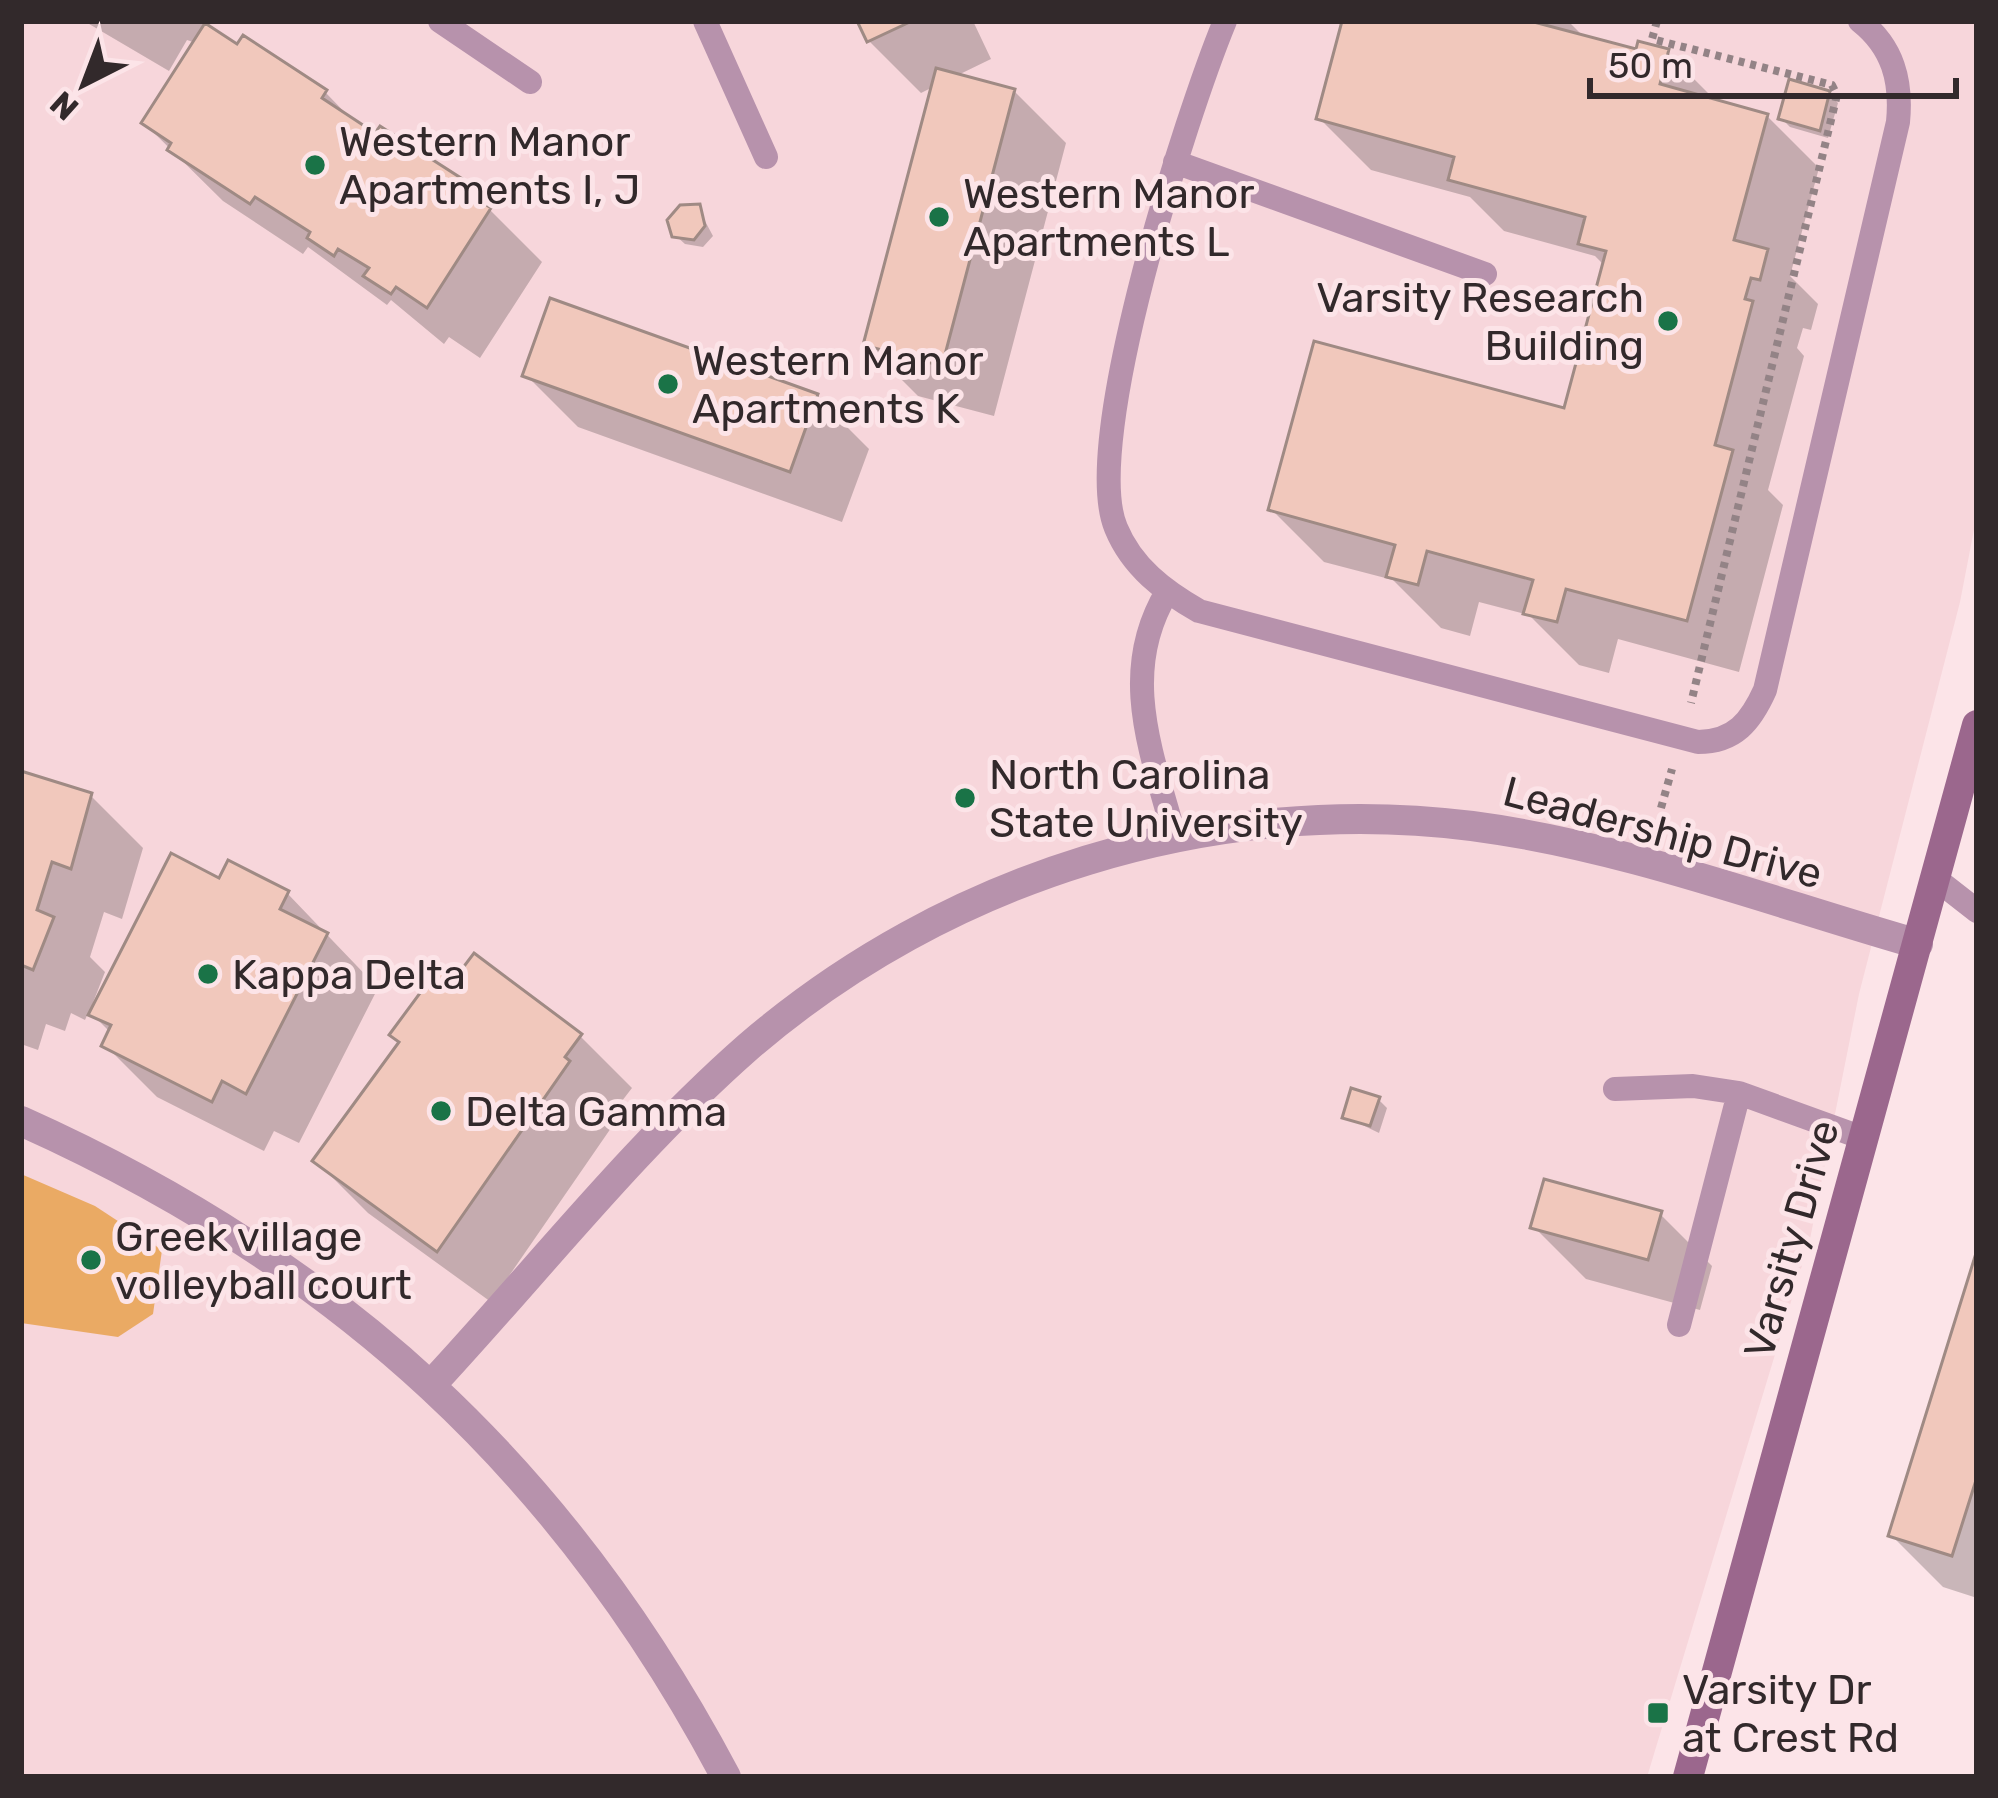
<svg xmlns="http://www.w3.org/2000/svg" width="1998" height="1798" font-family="Rubik,sans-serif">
<rect width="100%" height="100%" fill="#fce4e8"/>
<path fill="#f7d6db" d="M21 21H1977V514L1960 602 1859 994 1810 1239 1647 1777H21Z"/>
<path fill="#eaaa64" d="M21 1174 95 1206 162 1250 153 1314 118 1337 21 1323Z"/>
<path fill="#0003" d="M84 21H206L204 26 325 92 357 125 462 182 542 262 480 358 449 337 444 344 391 300 387 305 308 247 303 254 223 201 144 123 196 43 187 40 169 71Z
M860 21H973L991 59 956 76 1014 91 1066 143 994 416 918 396 866 344 935 86 921 93 869 41Z
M1345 21H1568L1586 39 1638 53 1667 52 1719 104 1767 116 1819 168 1790 276 1818 304 1811 330 1803 328 1797 348 1804 356 1768 490 1783 505 1739 672 1618 639 1609 673 1579 665 1529 615 1479 602 1470 636 1441 628 1393 580 1324 562 1271 509 1566 412 1605 266 1595 256 1504 231 1470 197 1371 170 1319 118Z
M1829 94 1838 103 1828 138 1790 127 1781 118Z
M698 208 713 236 703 247 685 244 675 235Z
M526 375 817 397 869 449 842 522 578 427Z
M21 774 91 796 143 848 122 919 104 912 90 957 105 972 92 1005 96 1007 220 882 287 893 378 988 299 1143 274 1131 264 1151 157 1097 105 1045 111 1033 89 1011 85 1020 71 1013 65 1031 46 1024 38 1050 21 1044Z
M580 1036 632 1088 615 1110 620 1115 491 1302 368 1213 316 1161Z
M1378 1099 1387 1108 1379 1133 1346 1117Z
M1660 1214 1712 1266 1700 1310 1586 1279 1534 1227Z
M1977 1260V1598L1943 1587 1891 1535Z"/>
<path fill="#f1c8bc" stroke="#9f8a84" stroke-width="3" d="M857 21H912L867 42Z
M1342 21H1530L1636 49 1638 41 1669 49 1660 84 1768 114 1734 240 1768 249 1760 280 1751 278 1745 299 1753 301 1715 445 1733 450 1687 621 1566 589 1557 622 1523 614 1533 580 1427 551 1418 585 1386 577 1395 545 1268 510 1314 341 1564 408 1606 251 1578 244 1585 217 1448 180 1454 157 1316 119Z
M205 23 237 44 243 35 327 90 322 98 375 133 380 126 464 180 459 187 491 208 427 308 396 287 391 294 363 276 369 268 338 249 334 256 307 238 310 232 255 197 250 204 167 150 171 143 141 123Z
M936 68 1015 89 942 366 863 345Z
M1789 79 1830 91 1820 131 1778 119Z
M700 204 705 226 694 240 672 237 667 220 680 205Z
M550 298 818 394 790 472 522 376Z
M21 771 92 793 71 869 52 862 37 910 54 917 33 970 21 965Z
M171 853 219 878 228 860 289 891 280 909 328 933 246 1094 222 1081 212 1102 101 1046 111 1025 88 1015Z
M474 953 582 1034 565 1057 570 1061 437 1252 312 1161 399 1042 389 1035 440 966 456 977Z
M1351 1088 1380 1097 1370 1126 1342 1118Z
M1544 1179 1662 1211 1648 1260 1530 1228Z
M1977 1250V1477L1952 1556 1888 1536Z"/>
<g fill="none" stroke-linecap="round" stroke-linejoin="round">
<path stroke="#938386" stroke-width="8" stroke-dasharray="6 6" stroke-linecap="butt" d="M1657 21 1652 39 1832 85 1837 95 1691 703
M1661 808 1672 769"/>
<path stroke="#b792ac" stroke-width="24" d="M440 21 530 82
M705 21 766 157
M1225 21C1187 113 1080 443 1116 528 1132 567 1164 591 1199 611L1698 742C1735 742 1751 721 1765 690L1898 122C1902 81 1893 47 1860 21
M1175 162 1485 274
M1167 592C1118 673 1152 753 1175 838
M1936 879 1977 911
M1615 1089 1693 1086 1739 1093 1863 1138
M1679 1325 1739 1093"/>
<path stroke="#b792ac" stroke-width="30" d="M21 1121C338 1263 563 1469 726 1777
M432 1384C536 1272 633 1148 748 1047 945 877 1213 793 1472 826 1624 846 1771 902 1918 944"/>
<path stroke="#9b678d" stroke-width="30" d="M1688 1777 1977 725"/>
</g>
<g fill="#1a7347" stroke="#fce4e8" stroke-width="4.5">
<circle cx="315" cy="165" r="12"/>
<circle cx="939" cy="217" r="12"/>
<circle cx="1668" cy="321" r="12"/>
<circle cx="668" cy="384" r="12"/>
<circle cx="965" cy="798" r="12"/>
<circle cx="208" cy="974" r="12"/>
<circle cx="441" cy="1111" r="12"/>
<circle cx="91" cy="1260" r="12"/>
<rect x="1646" y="1701" width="24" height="24" rx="6"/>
</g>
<g text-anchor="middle" stroke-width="10" stroke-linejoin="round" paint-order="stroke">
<g font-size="42" fill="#32292b" stroke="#fce4e8" text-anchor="start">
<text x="339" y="156">Western Manor<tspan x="339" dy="48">Apartments I, J</tspan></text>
<text x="963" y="208">Western Manor<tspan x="963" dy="48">Apartments L</tspan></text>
<text x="1644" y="312" text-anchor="end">Varsity Research<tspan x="1644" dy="48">Building</tspan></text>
<text x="692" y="375">Western Manor<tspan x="692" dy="48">Apartments K</tspan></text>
<text x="989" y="789">North Carolina<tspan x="989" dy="48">State University</tspan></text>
<text x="232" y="989">Kappa Delta</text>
<text x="465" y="1126">Delta Gamma</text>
<text x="115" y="1251">Greek village<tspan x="115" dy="48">volleyball court</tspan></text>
<text x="1682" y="1704">Varsity Dr<tspan x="1682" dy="48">at Crest Rd</tspan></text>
</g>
<g font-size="42" fill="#32292b" stroke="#fce4e8">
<text transform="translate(1663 832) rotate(15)" y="15">Leadership Drive</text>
<text transform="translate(1791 1239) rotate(-74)" y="15">Varsity Drive</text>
</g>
</g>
<rect width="1998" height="1798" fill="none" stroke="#32292b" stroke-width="48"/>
<g transform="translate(84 84) rotate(222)" stroke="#fce4e8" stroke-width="9" paint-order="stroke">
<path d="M0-9L21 45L0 30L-21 45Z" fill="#32292b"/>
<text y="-18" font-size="33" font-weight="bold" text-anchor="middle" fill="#32292b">N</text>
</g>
<path d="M1590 78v18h366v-18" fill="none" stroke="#32292b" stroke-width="6"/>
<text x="1608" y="78" font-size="36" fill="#32292b" stroke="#fce4e8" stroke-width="9" paint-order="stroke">50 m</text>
</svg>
